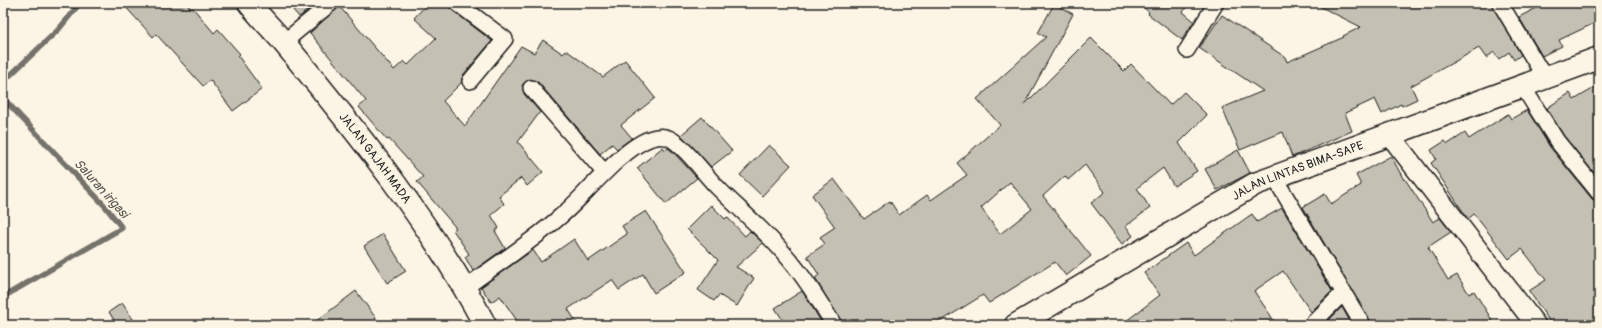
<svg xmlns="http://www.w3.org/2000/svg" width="1602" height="328" font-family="Pangolin,sans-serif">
<rect width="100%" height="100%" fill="#fcf5e5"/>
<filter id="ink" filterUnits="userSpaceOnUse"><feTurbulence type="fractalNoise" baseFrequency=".025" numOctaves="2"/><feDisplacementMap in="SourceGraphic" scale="8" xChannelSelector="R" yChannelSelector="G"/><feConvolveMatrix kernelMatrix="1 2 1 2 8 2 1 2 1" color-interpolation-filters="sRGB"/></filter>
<g filter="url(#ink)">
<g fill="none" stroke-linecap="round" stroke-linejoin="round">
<path stroke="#75726c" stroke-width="5.5" d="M3 82 59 29 80 3
M3 98 105 206 122 228 3 297"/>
</g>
<path fill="#c4c0b3" stroke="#1c1c1c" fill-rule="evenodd" d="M122 3H186L191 9 193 8 214 33 218 29 240 54 238 56 262 89 233 111 210 80 203 86 156 34 153 37Z
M287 3H317L299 17Z
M428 3H448L452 10 492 41 463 75 461 83 443 101 465 126 521 46 534 53 543 40 563 54 566 50 603 77 625 60 655 98 621 125 632 138 617 149 612 144 600 154 538 82 530 79 525 82 522 85 524 94 540 112 518 142 543 172 527 186 521 178 499 196 504 204 491 215 499 228 495 231 505 248 473 271 465 257 469 254 453 230 456 228 417 182 423 177 389 139 387 140 359 107 366 101 310 33 339 6 394 70 404 61 408 65 436 38 414 18Z
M1138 3H1190L1183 12 1194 21 1182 40 1148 14 1149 12Z
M1313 3H1491L1521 55 1514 60 1509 52 1499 59 1494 52 1486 58 1479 48 1411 86 1417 99 1402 106 1401 104 1382 114 1375 99 1345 113 1352 131 1292 157 1283 132 1240 150 1222 108 1263 91 1199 48 1222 15 1285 57 1287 62 1344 37 1343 36 1361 27Z
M1546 3H1599V21L1559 40 1562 46 1542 56 1519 17Z
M1054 4 1073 14 1024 105 1091 38 1124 71 1131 64 1170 105 1184 92 1207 115 1179 143 1197 171 1174 186 1163 168 1137 188 1150 208 1126 226 1133 236 1122 244 1091 203 1105 192 1085 165 1068 180 1065 176 1043 196 1091 256 1066 276 1055 262 989 303 983 295 935 325H843L815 278 819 275 807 256 825 244 820 237 835 227 812 195 834 179 864 219 890 201 899 215 927 195 931 200 967 175 957 163 1000 125 977 99 1046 37 1038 33ZM1010 182 1032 209 1000 234 981 208Z
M1599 85V171L1595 174 1564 136 1547 108 1570 93 1574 100Z
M1527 110 1550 147 1592 199 1599 203V325H1552L1529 291 1546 280 1522 249 1509 259 1474 214 1468 219 1431 163 1436 159 1431 150 1445 141 1448 144 1465 133 1469 139 1508 114 1511 119Z
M702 117 732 151 711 167 681 135Z
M769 145 791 165 762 196 740 175Z
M663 147 665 150 668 148 674 153 697 178 666 204 637 168Z
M1238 150 1250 173 1217 190 1205 169Z
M1391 156 1404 180 1405 179 1433 222 1440 218 1451 232 1428 247 1448 280 1457 275 1469 294 1474 291 1495 325H1372L1303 207 1325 194 1331 204 1361 185 1356 175Z
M711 205 725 219 727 217 745 236 750 231 763 243 736 267 754 278 737 306 719 295 714 301 698 290 718 260 687 229Z
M1282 208 1332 291 1311 312 1283 271 1254 291 1277 325H1121L1160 295 1144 273 1186 243 1194 255 1252 214 1257 222Z
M646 211 686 272 654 293 643 274 619 290 612 280 568 309 578 325H520L500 296 491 302 481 287 533 250 541 262 574 239 588 261 627 234 622 226Z
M383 234 406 271 387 283 364 246Z
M356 291 381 325H311Z
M802 291 814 310 823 325H786L775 308Z
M122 303 137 325H117L109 312Z
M1342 307 1352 325H1324Z"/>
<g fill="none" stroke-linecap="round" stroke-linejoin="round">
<g stroke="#1c1c1c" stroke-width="18">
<path id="minor" d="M457 3 505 39 470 81
M1500 3 1545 78
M284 42 331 3
M1187 50 1216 3
M1523 87 1557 141 1599 193
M531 88 604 172
M1274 177 1363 325
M465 288C497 264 532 242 562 215 584 197 628 140 657 137 662 136 669 137 674 141 691 154 704 174 719 189 740 210 763 229 782 251 802 273 818 299 834 325
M1311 325 1344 292"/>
</g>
<g stroke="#1c1c1c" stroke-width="22">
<path id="tertiary" d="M1389 134 1536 325"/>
</g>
<g stroke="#1c1c1c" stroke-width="25">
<g id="secondary">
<path id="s1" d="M249 3C260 17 273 30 285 44 358 133 431 223 485 325"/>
</g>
</g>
<g stroke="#1c1c1c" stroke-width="25">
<g id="trunk">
<path id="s2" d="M1016 325 1255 184 1599 58"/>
</g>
</g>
<use href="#minor" stroke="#fcf5e5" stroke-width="15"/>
<use href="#tertiary" stroke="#fcf5e5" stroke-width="19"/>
<use href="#secondary" stroke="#fcf5e5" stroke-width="22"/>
<use href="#trunk" stroke="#fcf5e5" stroke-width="22"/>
</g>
</g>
<g text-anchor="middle" stroke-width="4" stroke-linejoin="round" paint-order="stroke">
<g font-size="12" fill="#1c1c1c" stroke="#fcf5e5">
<text dy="4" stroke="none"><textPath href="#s1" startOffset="200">JALAN GAJAH MADA</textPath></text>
<text dy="4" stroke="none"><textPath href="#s2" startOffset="322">JALAN LINTAS BIMA-SAPE</textPath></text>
</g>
<g font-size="13" font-style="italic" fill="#575551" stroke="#fcf5e5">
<text transform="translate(102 188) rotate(48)" y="5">Saluran irigasi</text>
</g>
</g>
<rect width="1602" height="328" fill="none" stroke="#fcf5e5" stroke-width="16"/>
<rect x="8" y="8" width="1586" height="312" fill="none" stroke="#1c1c1c" stroke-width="1.5" filter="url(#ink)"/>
</svg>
